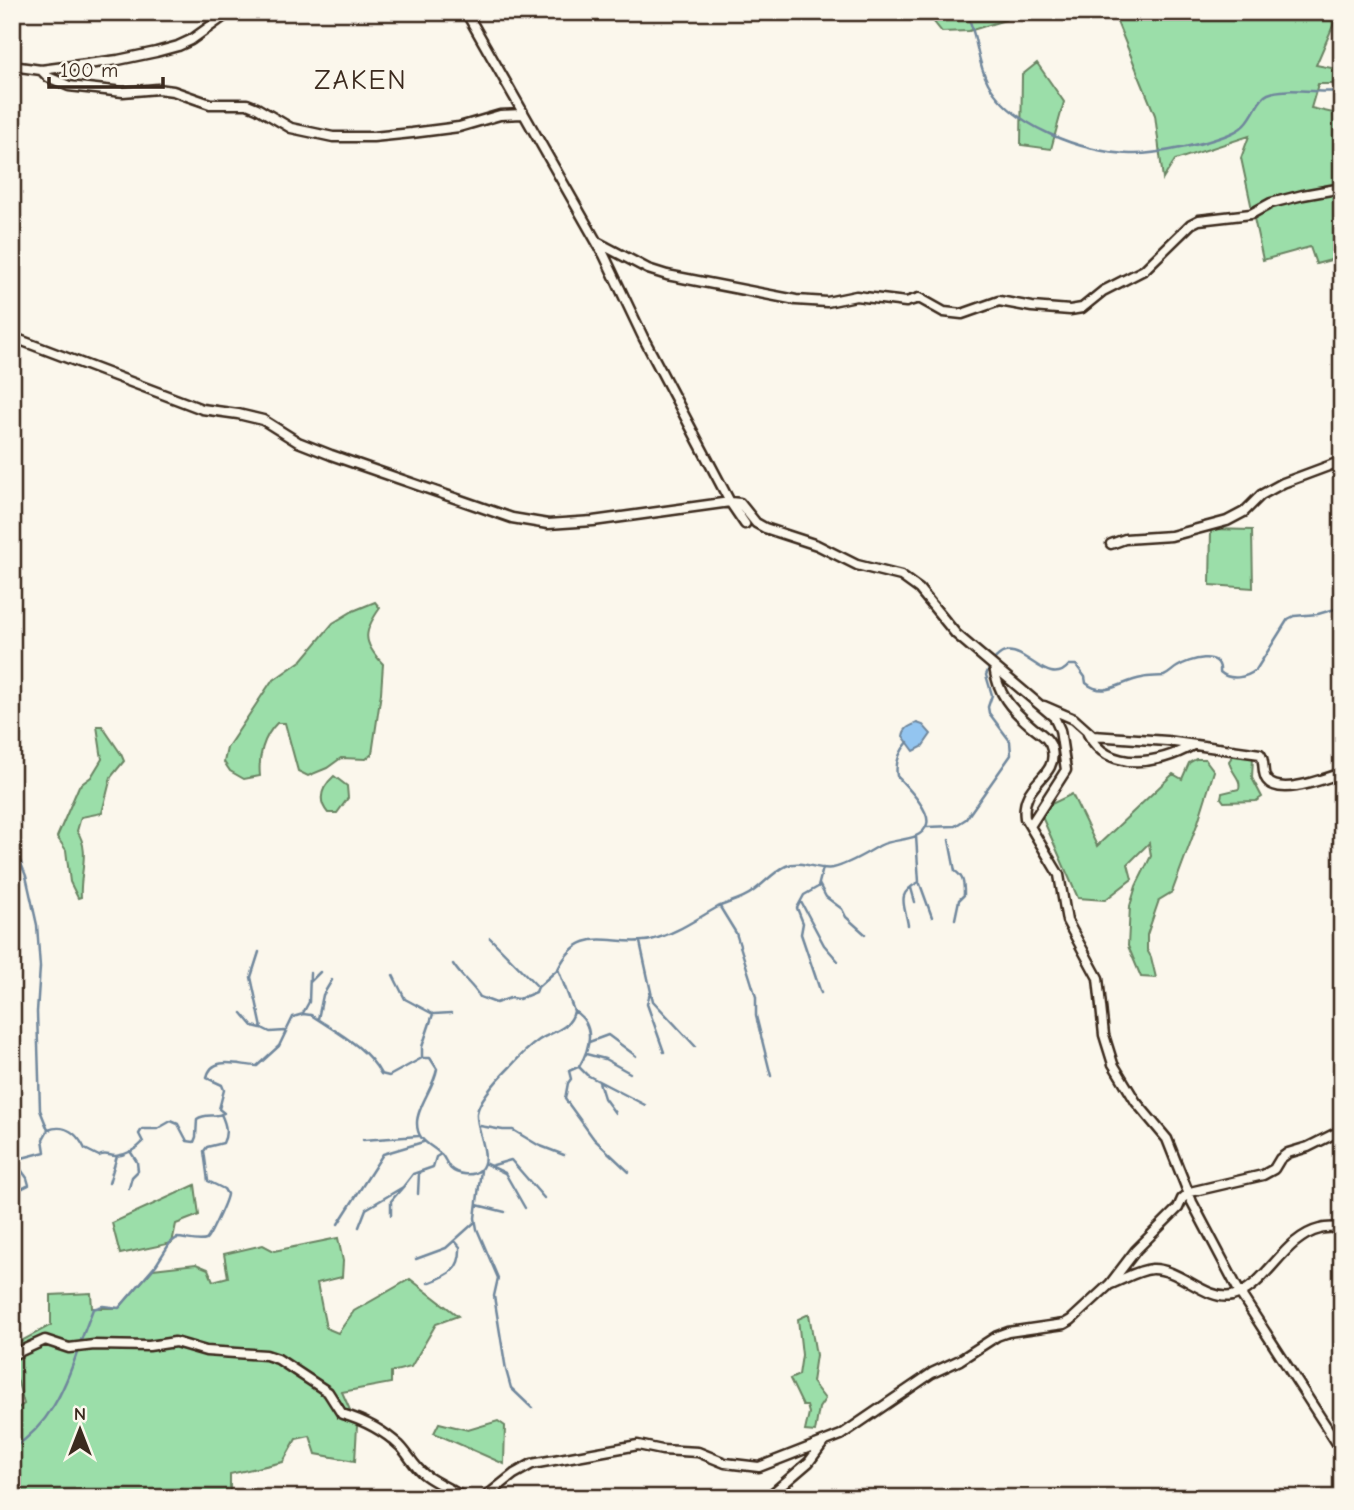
<svg xmlns="http://www.w3.org/2000/svg" width="1354" height="1510" font-family="'Comic Neue',sans-serif">
<rect width="100%" height="100%" fill="#fbf7ec"/>
<filter id="ink" filterUnits="userSpaceOnUse"><feTurbulence type="fractalNoise" baseFrequency=".0143" numOctaves="2"/><feDisplacementMap in="SourceGraphic" scale="14" xChannelSelector="R" yChannelSelector="G"/><feConvolveMatrix kernelMatrix="1 2 1 2 8 2 1 2 1" color-interpolation-filters="sRGB"/></filter>
<g filter="url(#ink)">
<path fill="#9bdea9" stroke="#6b8464" stroke-width="2" d="M926 12H996L1005 20 969 31 942 32Z
M1113 12H1339L1316 65 1337 69 1333 84H1318L1311 108 1342 115V257L1316 264 1310 247 1263 260 1241 158 1249 136 1175 160 1163 179 1155 115Z
M1037 63 1064 102 1051 149 1021 145 1022 75Z
M1211 529 1252 530 1253 588 1210 585Z
M375 602 380 608C363 632 362 642 383 664L381 693 372 754 366 759 341 758 327 768 308 776 298 771 285 723H277C263 737 258 757 260 776L244 779 230 771 224 762 227 748 271 682 302 660 333 623 353 611Z
M97 726H102L121 754 124 761 111 777 102 813 81 817 77 831C91 851 79 874 81 897L78 898 70 882 66 850 57 837 79 786 91 777 102 759Z
M1235 753 1253 757 1252 778 1262 797 1256 801 1224 802 1221 798 1222 793 1239 789C1242 778 1230 772 1229 761Z
M1196 759H1205L1214 771 1198 822 1172 892 1159 900 1147 935V950L1151 957 1156 978 1141 977 1128 946 1130 906 1136 886 1151 856 1149 843 1128 864 1132 879 1105 900 1078 898 1039 810 1072 794 1097 846 1173 774 1182 779 1189 763Z
M334 776 347 786 348 798 337 813H328C317 800 322 787 334 776Z
M195 1185 199 1215 176 1224 172 1243 120 1254 112 1223Z
M338 1238 343 1261 342 1277 317 1283 326 1328 338 1333 354 1311 410 1279 458 1316 436 1324 411 1367 391 1372V1383L342 1392 357 1426 355 1461 316 1454 310 1436 296 1439 283 1462 230 1474V1496L186 1498 182 1489 173 1491 172 1498H12V1412L24 1404 12 1361V1346L51 1325V1295L91 1293 92 1308H119L153 1269 196 1264 208 1269 213 1281 228 1277 224 1254 263 1245 274 1251Z
M809 1314 816 1355 812 1382 825 1399 819 1408 815 1432 805 1431 809 1413 807 1406H803L790 1379 799 1375 802 1355 798 1319Z
M498 1421 505 1426 504 1464 434 1433 439 1423 468 1430Z"/>
<path fill="#93c5f0" stroke="#70879c" stroke-width="2" d="M917 723 923 725 931 734 922 747 914 751 903 736C904 728 910 726 917 723Z"/>
<g fill="none" stroke-linecap="round" stroke-linejoin="round">
<path stroke="#70879c" stroke-width="2.5" d="M966 12C978 35 976 61 988 83 1011 126 1083 153 1130 154 1156 155 1211 143 1234 132 1255 122 1255 100 1268 94 1285 86 1321 94 1342 91
M927 827 955 826 966 819 1011 755 1010 741 989 713 988 707 992 695 986 675C1011 613 1043 697 1069 665H1076L1085 677 1086 683C1105 699 1121 681 1142 678 1149 676 1156 677 1164 676 1169 674 1172 670 1177 667 1189 659 1222 650 1220 672 1230 681 1246 678 1256 670L1288 619 1294 616 1318 614 1342 607
M949 840 955 871C964 877 964 884 964 895L959 900 955 919
M14 846 26 876 37 925 40 967 37 1012 40 1110 48 1130
M819 884 826 897 842 909 846 917 865 934
M920 884 932 917
M911 888 915 902
M801 902 824 945 838 961
M720 907 736 933 756 997V1016L771 1076
M908 925C904 902 896 894 919 882L916 836
M490 938 538 987 558 969
M640 942 653 1001 695 1046
M259 952 251 977 262 1028 270 1032 285 1031
M453 964C461 977 472 984 480 997L496 1003 510 998 519 999 536 992 538 987
M393 975 405 999 433 1014 422 1047V1058
M310 982 320 972
M650 993 647 1004 664 1052
M821 993 801 934 803 923 797 908 804 895 818 887 823 868
M574 1011C596 1025 590 1048 579 1067L587 1075 645 1105
M242 1013 253 1026 261 1028
M303 1013 309 1002 310 973
M434 1014 451 1013
M318 1019 323 995 332 980
M589 1042 608 1035 636 1056
M586 1054 605 1059 630 1073
M578 1067 569 1071 571 1079 568 1083 565 1099 594 1139 629 1172
M599 1082 604 1098 615 1113
M480 1126 503 1130H513L538 1145 564 1155
M363 1140 419 1136
M484 1163 505 1173 525 1208
M490 1166 511 1160 544 1198
M481 1170 475 1218 477 1229 498 1278 494 1296 506 1370 511 1388 532 1408
M109 1183 117 1156
M129 1188 132 1177 138 1171 137 1162 130 1151
M12 1189H21L29 1185 27 1178 17 1164 22 1158 45 1152 43 1139 48 1130C66 1123 78 1135 85 1149L99 1156C106 1152 108 1156 116 1156 126 1155 137 1149 143 1142L139 1134 142 1129H157L171 1121 178 1124 187 1141 194 1142 196 1137 197 1119C206 1113 215 1118 224 1113L219 1109 224 1090 222 1085 207 1078C211 1054 241 1066 257 1066L279 1046 293 1017 303 1014 311 1015C336 1032 366 1046 381 1074L389 1076 422 1058H430L437 1069C434 1087 417 1107 417 1123 417 1142 431 1144 442 1155 445 1159 447 1164 450 1168 457 1175 473 1177 480 1170 493 1157 475 1129 477 1113 479 1099 501 1076 511 1066 519 1057 529 1047 539 1040 551 1032 571 1029 574 1011L558 969C582 921 613 948 651 940 676 934 696 919 718 907 729 902 743 899 752 892 764 884 773 872 786 866 802 859 817 871 833 868 850 864 866 853 881 845 895 838 922 842 927 824 931 811 906 786 897 776 895 763 899 752 908 742
M418 1194 419 1173
M477 1205 505 1212
M391 1215V1201L403 1187
M338 1224 383 1154 423 1142
M359 1227 366 1209 403 1187 413 1174 433 1167 436 1157 441 1154
M416 1259 446 1248 475 1222
M428 1283C448 1275 461 1271 460 1247L455 1241
M80 1343 93 1309 103 1306 119 1308 156 1265 170 1243 177 1238C185 1238 198 1243 206 1240 209 1238 227 1200 227 1194L224 1189 208 1181 204 1151 207 1147 223 1143C228 1133 226 1125 221 1114
M12 1449C49 1425 64 1391 78 1350"/>
<g stroke="#3b2a1e" stroke-width="13">
<path id="street" d="M466 12 604 255 643 337 730 502 745 524
M12 66 41 70 118 60 156 52 178 46 191 40 230 12
M41 70 48 77 69 86 123 92 158 89 173 91 210 104H247L257 108 291 128 333 137H373L412 133 459 127 500 115 523 114
M597 242 648 269 667 275 796 300 827 302 856 296 906 302 919 298 944 312 962 314 999 301 1032 307 1070 310 1082 308 1103 291 1144 270 1191 224 1199 220 1251 214 1271 203 1303 195 1342 188
M12 337 202 409 238 414 263 420 298 442 331 455 512 518 548 524 593 521 730 502 740 503 756 523 765 528 817 545 857 565 901 576 919 589 956 634 1054 717 1060 730 1066 770 1030 826
M1111 544 1125 539 1171 536 1227 521 1244 512 1261 495 1283 483 1342 461
M994 667C998 694 1010 708 1031 726 1039 733 1050 738 1052 750 1058 778 1020 782 1025 818L1059 875 1067 921 1098 978 1104 1035 1113 1064 1136 1102 1167 1139 1192 1202 1240 1293 1342 1451
M1044 706 1074 719 1093 736 1167 741 1260 754C1266 762 1261 772 1267 780 1280 797 1325 778 1342 773
M1088 734C1109 774 1161 763 1193 745
M1111 1284C1124 1279 1138 1270 1152 1269 1179 1268 1206 1301 1232 1296 1266 1288 1282 1238 1320 1229 1327 1227 1335 1228 1342 1227
M12 1355 45 1340 69 1348 94 1345 149 1346 175 1342 206 1351 266 1355 278 1359 328 1392 342 1414C363 1420 384 1431 400 1446 409 1455 414 1467 425 1475 437 1484 452 1489 464 1498
M484 1498 514 1474 532 1464 638 1445 662 1450 698 1452 725 1463 759 1467 841 1435 932 1373 960 1360 997 1336 1008 1332 1064 1324 1071 1320 1110 1284 1136 1250 1178 1208 1182 1199 1190 1192 1263 1175 1274 1169 1280 1159 1288 1153 1308 1147 1342 1130
M767 1498 809 1462 823 1443"/>
</g>
<use href="#street" stroke="#fbf7ec" stroke-width="8"/>
</g>
</g>
<g text-anchor="middle" stroke-width="7" stroke-linejoin="round" paint-order="stroke">
<g font-size="28" letter-spacing="2" fill="#3b2a1e" stroke="#fbf7ec">
<text x="361" y="89">ZAKEN</text>
</g>
</g>
<rect width="1354" height="1510" fill="none" stroke="#fbf7ec" stroke-width="42"/>
<rect x="21" y="21" width="1312" height="1468" fill="none" stroke="#3b2a1e" stroke-width="2.5" filter="url(#ink)"/>
<g transform="translate(80 1430)" stroke="#fbf7ec" stroke-width="5" paint-order="stroke">
<path d="M0-5L12 26L0 18L-12 26Z" fill="#3b2a1e"/>
<text y="-10" font-size="19" font-weight="bold" text-anchor="middle" fill="#3b2a1e">N</text>
</g>
<path d="M49 77v10h114v-10" fill="none" stroke="#3b2a1e" stroke-width="3.5"/>
<text x="60" y="77" font-size="21" fill="#3b2a1e" stroke="#fbf7ec" stroke-width="5" paint-order="stroke">100 m</text>
</svg>
